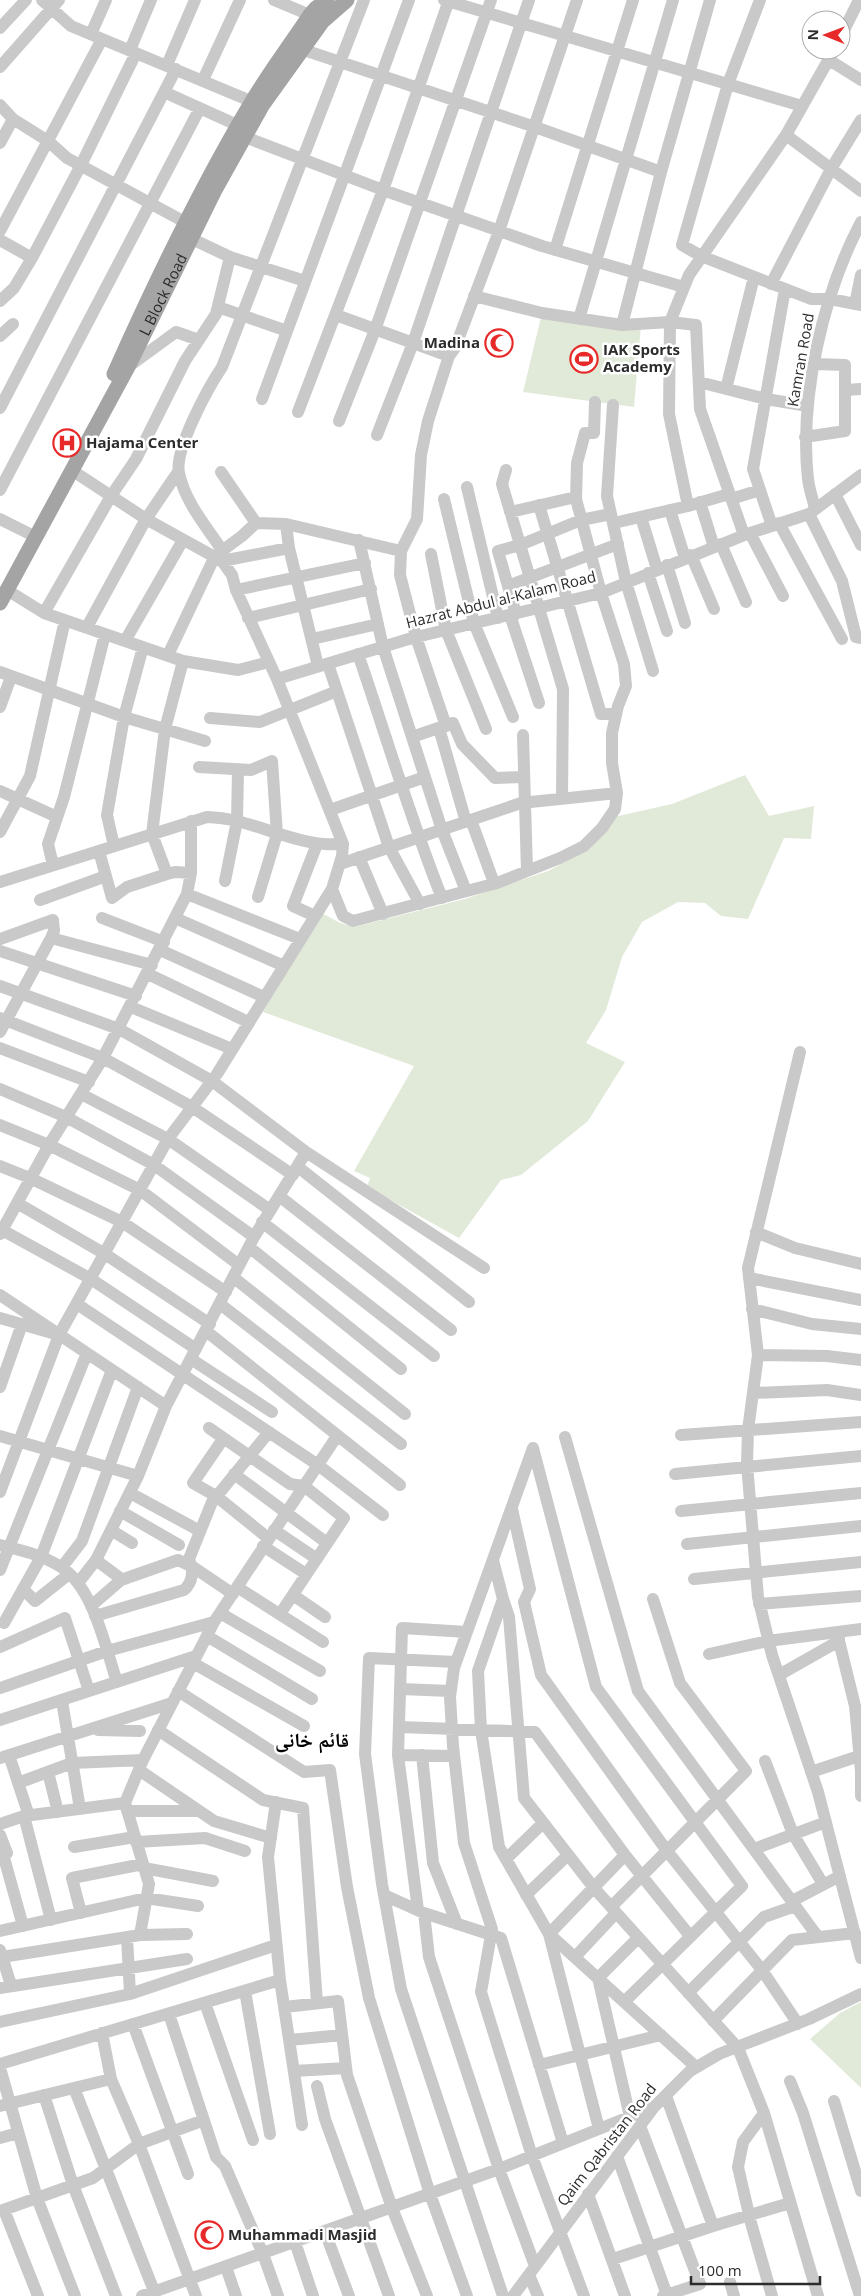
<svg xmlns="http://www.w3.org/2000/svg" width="861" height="2296" font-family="'Open Sans','Noto Naskh Arabic',sans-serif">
<rect width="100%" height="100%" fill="#fff"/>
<path fill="#e1ead9" d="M542 313 641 325 634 407 523 392Z
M745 775 769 816 814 806 811 839 784 838 748 919 721 916 705 903 678 902 642 922 622 957 606 1010 586 1043 625 1062 588 1121 521 1175 501 1180 459 1238 367 1187 370 1178 354 1171 414 1066 263 1012 320 912 340 923 354 927 465 899 548 871 590 849 614 817 672 804Z
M861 2002V2088L810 2039 840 2013Z"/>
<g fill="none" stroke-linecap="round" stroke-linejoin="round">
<path stroke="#c9c9c9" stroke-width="12" d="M42 0 71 26 260 105
M274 0 310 15
M444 0 802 106
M760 0 728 84 682 245 701 256 811 299H830L861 305
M0 28 26 0
M91 34 106 0
M841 36 859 0
M301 49 535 127 661 172
M130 50 151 0
M829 60 861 80
M167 65 195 0
M0 67 59 0
M203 80 240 0
M164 92 246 129
M0 105 13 119 48 141 67 158 192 226
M786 135 861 191
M245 137 383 190 542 246 684 287
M0 143 13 119
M0 231 102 39
M192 239 230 257 305 281
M0 240 32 258 14 288 0 301
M555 250 633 0
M32 258 81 165 136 53
M771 284 831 169 861 120
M474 296 542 313 622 325 670 322 696 325 700 409 744 535
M855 304 861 275
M218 307 287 331
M336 315 449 356
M579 319 673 0
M622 325 661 172 710 0
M0 336 13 324
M128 367 176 332 199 340
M699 382 766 399 808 406
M726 389 754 277
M845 390 861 389
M262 399 409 0
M613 405 607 496 626 582 653 671
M0 408 176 69
M298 412 383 190 449 0
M339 421 375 330 491 0
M377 435 413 343 529 0
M805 437 845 431V365L815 364
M506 470 502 484 563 689 562 799
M221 472 256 523
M467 487 498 618
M0 490 200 108
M835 494 861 545
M444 499 474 623 513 717
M731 499 760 490
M700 502 714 547
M539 505 601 714H616
M688 506 669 414 670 322 689 275 786 135 834 50
M815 509C813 499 809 489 808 479 799 398 823 294 861 222
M670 510 685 558
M510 512 576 497
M809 514 842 581 856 637 861 638
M641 517 657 569
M0 519 36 537
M614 523 688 506 729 494
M779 523 842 639
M286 524 289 548 318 666
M772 526 753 469 785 289
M750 533 783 596
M359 540 383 647 442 830 466 891
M721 544 746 602
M222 550C206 526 185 502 179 473 174 450 208 388 222 367L364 0
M431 554 446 630 486 729
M691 555 714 609
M222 561 289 548
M667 565 685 623
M648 573 667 631
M508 586 618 544
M7 590 44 613 183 661 238 670 269 662
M236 590 365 563
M44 613 111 496 136 459 185 361 216 314 230 257
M516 614 498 551 520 545 581 520 611 514
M510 615 539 703
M248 618 371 589
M87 627 146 519 178 472
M312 639 378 624
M125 641 183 540
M358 654C386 735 410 818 442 898
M168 655 215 556 242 536 256 523 286 524 401 551
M328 664 389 847 420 904
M0 672 124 717 205 741
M277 679 412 638 601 593 747 534 809 514 861 475
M0 707 11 677
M210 718 260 722 337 691
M446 726 416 637 400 575 401 551 417 519 421 455 428 421 449 356 455 348 499 231 577 0
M439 728 466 822
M523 735 527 871
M412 737 453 723 462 744 495 778 524 777
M199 767 251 770 272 761 277 834 258 897
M0 791 57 817
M330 810 425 777
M471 820 494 883
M191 821V873
M0 832 30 776 65 620
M114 846 107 815 124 717 143 647
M99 851 112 898 127 887 167 874 152 834 165 729 183 661
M359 857 383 914
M340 864 521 803 617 793
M53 865 48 844 64 797 105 634
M225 881 237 821 238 770
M0 882 207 817C254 818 295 848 343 844
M332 889 343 916 353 921 497 883 560 858 584 846 602 828 615 809 617 793 612 763V733L618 706 626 686 624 664 601 593 576 499 577 463 585 433H594L595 402
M187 894 300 939
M40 900 106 876
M315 916 293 906 317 844
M102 918 164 942
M175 918 284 966
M51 938 152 965
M0 939 53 920 54 931 51 938 0 1032
M160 950 264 997
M0 951 136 996
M148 974 248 1022
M0 986 119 1029 212 1081 306 1152 484 1268
M131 1007 232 1049
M0 1018 103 1058 192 1107 293 1175
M0 1048 89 1082
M800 1052 748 1268 758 1355 748 1430 747 1464 758 1597 772 1655 818 1792 861 1958
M0 1089 66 1117 154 1165 254 1237
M81 1094 168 1139 270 1210
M0 1125 49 1145 140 1190 239 1265
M0 1166 30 1178 122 1222 226 1292
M298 1167 469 1302
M279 1196 451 1330
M17 1203 105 1254 210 1324
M262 1222 434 1356
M2 1230 91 1279 196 1349
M756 1232 795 1248 861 1264
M0 1234 49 1145 103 1058 187 894 191 873 175 872 167 874
M249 1247 401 1369
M233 1277 405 1414
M749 1278 861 1300
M0 1295 166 1406
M77 1304 318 1465 383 1515
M220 1304 401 1444
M752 1309 812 1324 861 1329
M0 1318 59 1335 168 1139 217 1074 332 889 342 856 343 844 277 679 236 590 232 575 222 561 146 519 73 471
M206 1331 400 1485
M758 1355 827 1356 861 1360
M191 1359 272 1412
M0 1387 22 1324
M753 1393 827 1390 861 1395
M209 1428 290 1484 304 1486 344 1518 280 1614
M681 1435 861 1422
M0 1436 138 1476
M565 1437 638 1691 818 1937
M223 1439 193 1483 216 1496 268 1538
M533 1448 454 1668 450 1697 453 1746 464 1843 492 1929 481 1992 532 2156 584 2296
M533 1448 596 1687 742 1886 624 2002
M234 1474 327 1543
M675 1474 861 1456
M0 1492 59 1335
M130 1493 200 1531
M512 1509 530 1589 524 1602 541 1675 667 1851 762 1970 798 2024
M120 1511 179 1545
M681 1511 861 1493
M111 1530 132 1543
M274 1530 317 1559
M687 1544 861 1526
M0 1545C21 1550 42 1555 61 1567 94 1588 105 1647 117 1682
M263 1546 306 1574
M96 1560 120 1578 124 1579
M493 1560 503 1599 478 1671 481 1730 499 1847 549 1934 696 2067
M62 1567 82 1541 138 1387
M0 1570 87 1353
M694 1579 861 1562
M78 1583 96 1560 138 1476 166 1406 254 1237 306 1152
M237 1587 323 1642
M23 1589 35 1601 69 1574
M293 1595 325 1617
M503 1599 509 1617 524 1798 594 1888 738 2048 764 2113 818 2296
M759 1604 861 1596
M91 1606 121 1580 178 1560 193 1567 233 1594
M220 1613 320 1671
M95 1616 184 1590C193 1582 194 1570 189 1559L212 1502 269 1432
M4 1623 41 1557 112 1370
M207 1636 312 1699
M839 1641 855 1706 861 1772V1796
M0 1647 65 1618 89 1691
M709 1654 768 1641 861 1629
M456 1662 369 1658 365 1754 382 1884 401 1989 503 2296
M193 1663 304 1726
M779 1675 839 1641V1633
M0 1688 107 1651 214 1622
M401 1689 450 1691
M178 1691 304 1772 330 1770 347 1887 369 1998 430 2194 467 2296
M62 1701 80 1809
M0 1720 196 1656
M399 1727 535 1732 625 1855 690 1936
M98 1730 140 1731
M158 1730 263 1800 303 1808 317 2003
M9 1755 29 1816
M398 1755 454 1756
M422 1755 433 1863 457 1924
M0 1758 172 1703
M765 1761 793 1834 823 1884
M139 1770 214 1821 271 1838
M48 1772 58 1812
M811 1772 859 1756
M18 1783 72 1763 143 1760
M276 1802 268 1857 280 1980 302 2125
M127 1811H199
M24 1816 51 1920
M0 1824 24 1816 125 1803
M0 1835 7 1853 0 1855
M136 1842 205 1838 245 1851
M74 1847 135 1837
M754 1849 826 1822
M3 1854 23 1926
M506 1859 543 1823
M144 1868 213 1881
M384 1895 424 1913 501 1938 563 2143
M526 1895 568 1855
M792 1901 840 1876
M611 1907 746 1771 680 1683 653 1599
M418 1910 398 1755 402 1628 467 1632
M81 1913 72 1878 143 1864
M424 1913 429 1957 499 2169 535 2266
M0 1931 146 1898 198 1906
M140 1935 149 1884 125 1803 143 1760 214 1622 337 1436
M127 1937 130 1994
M0 1950 11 1985
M2 1957 140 1935 187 1934
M575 1957 616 1913
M0 1988 187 1959
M245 1991 270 2134
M688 1993 764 1917 795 1906
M205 2003 253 2140
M285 2007 338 2001 347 2075 392 2208 427 2296
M169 2014 216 2157 225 2166 263 2254 278 2296
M713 2021 792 1940 855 1933
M0 2022 130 1994 276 1945
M133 2024 188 2174
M102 2033 111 2079 139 2144 196 2296
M290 2040 342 2035
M0 2064 280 1980
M539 2065 661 2035
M0 2068 37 2198 75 2296
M294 2071 346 2068
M790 2081 803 2113 860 2296
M317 2086 325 2119 389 2296
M74 2088 156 2296
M44 2095 73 2185 116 2296
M834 2101 861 2191
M0 2106 111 2079
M764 2113 743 2142 738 2167 751 2223 772 2296
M630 2117 598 1978 638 1938
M640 2126 700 2284 663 2296
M599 2129 549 1934 625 1855
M0 2138 18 2133
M617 2156 667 2295
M588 2194 625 2296
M4 2210 38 2296
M0 2211 93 2178 139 2144 204 2120
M713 2226 790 2203
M325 2232 349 2296
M295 2242 313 2296
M613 2259 713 2226 666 2096
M226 2267 236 2296
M529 2275 538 2296
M730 2282 734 2296
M142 2296 499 2169 654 2107
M513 2296 654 2107 690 2071 719 2054 809 2019 861 1994"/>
<g stroke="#a4a4a4" stroke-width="15">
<path d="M114 374C155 282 199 190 251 103 269 73 290 45 310 15L316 8 327 0"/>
<path id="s1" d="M0 603 128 367 215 190 262 106 323 21 347 0"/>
</g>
</g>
<defs>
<g id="mosque-ring" transform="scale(1.4375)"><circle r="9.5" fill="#fff" stroke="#e72a29" stroke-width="1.5"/><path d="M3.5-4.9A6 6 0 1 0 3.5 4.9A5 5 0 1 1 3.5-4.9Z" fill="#e72a29"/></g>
<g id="stadium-ring" transform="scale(1.4375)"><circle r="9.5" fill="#fff" stroke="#e72a29" stroke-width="1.5"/><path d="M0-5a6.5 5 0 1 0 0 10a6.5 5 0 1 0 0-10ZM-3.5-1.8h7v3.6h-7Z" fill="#e72a29"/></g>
<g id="hospital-ring" transform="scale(1.4375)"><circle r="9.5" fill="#fff" stroke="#e72a29" stroke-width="1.5"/><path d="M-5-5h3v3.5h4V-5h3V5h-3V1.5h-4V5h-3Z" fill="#e72a29"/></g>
</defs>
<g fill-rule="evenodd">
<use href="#mosque-ring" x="499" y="343"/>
<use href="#stadium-ring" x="584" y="359"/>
<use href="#hospital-ring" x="67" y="443"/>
<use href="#mosque-ring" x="209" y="2235"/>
</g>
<g text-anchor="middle" stroke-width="5" stroke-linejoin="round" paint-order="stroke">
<g font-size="15" fill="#2c2c2c" stroke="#fff">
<text dy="5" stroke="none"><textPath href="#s1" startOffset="349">L Block Road</textPath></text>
<text transform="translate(801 360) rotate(-80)" y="5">Kamran Road</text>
<text transform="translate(501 600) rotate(-14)" y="5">Hazrat Abdul al-Kalam Road</text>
<text transform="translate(607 2145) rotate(-52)" y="5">Qaim Qabristan Road</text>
</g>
<g font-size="15" font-weight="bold" fill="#2c2c2c" stroke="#fff" text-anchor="start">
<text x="480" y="348" text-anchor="end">Madina</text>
<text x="603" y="355">IAK Sports<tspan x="603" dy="17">Academy</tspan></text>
<text x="86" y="448">Hajama Center</text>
<text x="228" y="2240">Muhammadi Masjid</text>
</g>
<g font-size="20" font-weight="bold" fill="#000" stroke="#fff">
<text x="312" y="1747">قائم خانى</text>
</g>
</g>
<g transform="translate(826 35) rotate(271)"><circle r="24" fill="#ffffff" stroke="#ababab"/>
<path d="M0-4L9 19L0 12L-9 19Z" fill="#e72a29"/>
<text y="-8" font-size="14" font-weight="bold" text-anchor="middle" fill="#2c2c2c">N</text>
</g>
<path d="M691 2276v8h129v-8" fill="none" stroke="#2c2c2c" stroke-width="2.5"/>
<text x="698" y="2276" font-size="15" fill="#2c2c2c" stroke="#ffffff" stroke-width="4" paint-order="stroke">100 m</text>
</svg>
